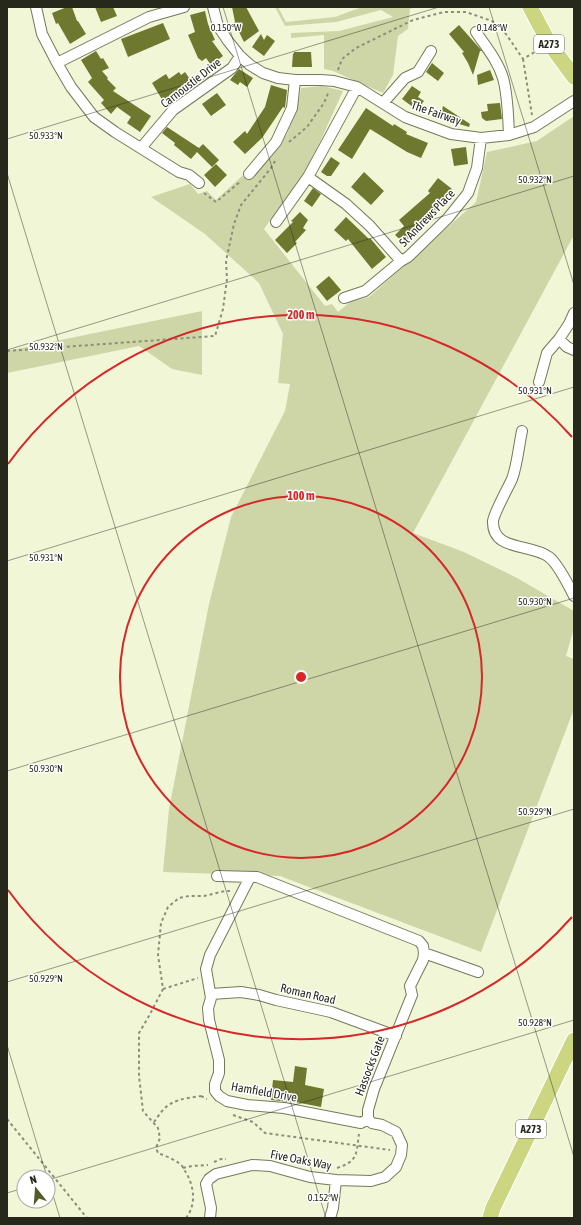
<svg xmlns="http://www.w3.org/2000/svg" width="581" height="1225" font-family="'Asap Condensed',sans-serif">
<rect width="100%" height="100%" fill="#f1f6d6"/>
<path fill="#ced6a8" d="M275 7H278L286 22 335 17 362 7H416L410 9 408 29 398 36 393 75 383 93 333 71 324 69V35L291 38V33L339 31 393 17 381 10 336 22 285 26Z
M322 86 343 91 320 142 301 179 264 229 325 306 332 304 338 312 350 302 369 297 476 202 487 152 537 141 574 116V235L413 533 464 552 517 578 574 611V628L566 656 574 659V709L481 952 280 876 163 872 169 809 209 604 231 517 285 411 290 384 278 383 283 334 259 283 205 234 151 197 190 184 198 194 207 191 216 200 242 176 250 180 287 134 298 105 301 88Z
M202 311V375L172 369 139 346 7 373V351Z"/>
<path fill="#6f782f" d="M67 7H72L77 21H78L86 34 70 44 58 23 56 24 52 13Z
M95 7H113L117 16 101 22Z
M232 7H246L259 31 244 42 234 22H235Z
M205 11 208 24 215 40 212 41 223 56 211 65 206 58 202 61 198 58 188 35 195 32 190 15Z
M163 23 170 39 128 57 121 39Z
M459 25 482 51H480L473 75 468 63 462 53 464 52 449 34Z
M261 34 264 40 267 35 275 41 264 56 252 47Z
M96 51 101 59 103 58 109 68 102 71 108 78 107 79 116 88 113 91 151 116 140 132 127 123 131 117 117 107 111 114 101 103 104 100 88 82 92 78 81 60Z
M294 52H311L312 67H292L293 53 294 54Z
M432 63 444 73 438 81 426 72Z
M239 69 253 78 247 87 240 82 238 85 230 80Z
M490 70 494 80 478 85 477 75Z
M179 72 181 75 185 72 192 82 163 101 152 83 166 74 169 79Z
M271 85 287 90 285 108 283 107 262 138 245 154 233 142 245 131 247 134 265 107Z
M412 86 421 92 418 97 424 101 417 110 402 99Z
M217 93 226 105 211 116 202 104Z
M500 103 502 119 486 121 482 118 481 112 488 111 487 104Z
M443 106 470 124 469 127 440 118Z
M366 108 393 126 394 124 407 132 406 134 428 143 421 158 407 152 370 129 352 159 338 150Z
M167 127 199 148 203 144 219 160 212 167 197 152 191 159 174 145 175 143 162 133Z
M466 147 468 164 454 166 451 149Z
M331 157 340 163 331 176H327L321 172Z
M216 164 227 175 215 187 204 175Z
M364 172 384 191 371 205 351 187Z
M438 178 452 189 438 209V210L414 231 415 232 404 243 395 235 404 226 399 220 430 193 428 191Z
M313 188 321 194 312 207 304 201Z
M300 212 308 220 303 228 306 230 295 242 297 243 287 253 275 240 293 222 291 221Z
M346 217 369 239 370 238 386 257 372 269 348 239 346 241 334 230Z
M329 276 341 290 327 301 316 287Z
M295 1066 307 1068 305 1085 324 1089 321 1107 290 1101V1102L271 1100 273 1080 293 1082Z"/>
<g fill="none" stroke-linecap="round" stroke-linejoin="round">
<g stroke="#74795c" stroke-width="12">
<path id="minor" d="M36 7 42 34 57 63 71 87 94 117 115 132 179 172 189 175 199 183
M213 7 218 26 228 41 240 56 250 65 263 73 278 78 295 80H321L334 81 357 87 405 117 451 134 481 138 509 135 534 127 574 101
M476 32C486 47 498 61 503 78 508 96 508 116 509 135
M57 63 149 17 184 7
M357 87 308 177 346 204 370 226 401 261 408 257 448 218 468 193 477 168 481 138
M383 103 405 78 418 72 431 51
M141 148 173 110 232 68 240 56
M249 174 276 142 292 108 295 80
M276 222 308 177
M344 298 365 291 401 261
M559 339 567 347 574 350
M539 382 547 353 559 339 569 324 574 313
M522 431C519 445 517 466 512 479 508 488 494 513 493 521 492 552 531 543 549 557 557 563 569 586 574 596
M217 876 257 877 419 941 423 946 424 953 423 960 410 986 412 995 374 1089 368 1110V1119L372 1123 382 1125 396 1132 402 1145 401 1155 396 1167 385 1177 371 1181 336 1180 333 1208 330 1218
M250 877 210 955 206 969 211 998 208 1008 209 1020 219 1060V1073L215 1084V1091L219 1096 227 1101 247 1105 284 1108 361 1123 368 1119
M424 953 478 972
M211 994 241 992 259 995 276 1000 331 1012 396 1036
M210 1218 211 1208 206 1184 209 1179 216 1174 252 1165 270 1166 310 1177 336 1180"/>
</g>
<g stroke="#fff" stroke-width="17">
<path id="primary" d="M530 7 549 43 574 77
M490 1218 493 1208 574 1040"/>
</g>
<path stroke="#8b8f79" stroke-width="2" stroke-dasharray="3 3" stroke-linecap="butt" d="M523 59 532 115
M338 70 342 59 356 48 413 20 444 12H466L492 21 506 34 523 59 538 50
M289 142 307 127 324 103 329 91
M204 193 216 202 241 181
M7 351 215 336 223 309 227 279 226 261 234 224 241 205 271 168 275 161
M163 989 198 978
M201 1096 207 1099
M233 1115 253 1122 265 1133 390 1150
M7 1119 87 1218
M154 1122C157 1118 160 1113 164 1109 173 1099 189 1098 201 1096
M214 1162 221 1159H226
M183 1168 192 1166 208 1165
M337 1168C358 1161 356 1155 359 1134
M186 1218C197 1204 194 1185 185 1171 184 1169 182 1165 180 1164 174 1159 165 1156 158 1153L156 1148 160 1138 158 1128 143 1111 139 1076V1033L149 1016 163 989 158 955 161 923 168 907 179 898 189 896H204L225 891H230"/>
<use href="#minor" stroke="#fff" stroke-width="10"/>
<use href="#primary" stroke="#ccd57f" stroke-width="15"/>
</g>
<path fill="none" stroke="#26281c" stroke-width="1" stroke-opacity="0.45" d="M223 7 574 1157M489 7 574 285M7 139 439 7M7 173 326 1218M7 350 574 176M7 561 574 387M7 771 574 598M7 982 574 809M7 1045 47 1177M48 1179 60 1218M48 1180 574 1020M7 1193 24 1188"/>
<g fill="none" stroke="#d62828" stroke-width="2">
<circle cx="301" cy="677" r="181"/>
<path d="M572 917A362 362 0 0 1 8 890M8 464A362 362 0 0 1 572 437"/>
</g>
<g text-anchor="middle" stroke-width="3" stroke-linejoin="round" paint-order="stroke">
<g fill="#fff" stroke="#676860" stroke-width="1">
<rect x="534" y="35" width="30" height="18" rx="3"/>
<rect x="516" y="1120" width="30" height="18" rx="3"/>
</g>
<g font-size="11" font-weight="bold" fill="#26281c">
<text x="549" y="48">A273</text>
<text x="531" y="1133">A273</text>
</g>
<g font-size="12" fill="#26281c" stroke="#fff">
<text transform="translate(191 83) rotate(-38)" y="4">Carnoustie Drive</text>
<text transform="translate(436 113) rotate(19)" y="4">The Fairway</text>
<text transform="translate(427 218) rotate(-46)" y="4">St Andrews Place</text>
<text transform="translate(308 994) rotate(13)" y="4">Roman Road</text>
<text transform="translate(370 1066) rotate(-69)" y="4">Hassocks Gate</text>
<text transform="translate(264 1092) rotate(10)" y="4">Hamfield Drive</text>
<text transform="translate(301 1160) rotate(11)" y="4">Five Oaks Way</text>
</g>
</g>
<g font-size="10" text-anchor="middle" fill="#26281c" stroke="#fff" stroke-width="3" stroke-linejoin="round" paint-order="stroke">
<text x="226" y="31">0.150°W</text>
<text x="492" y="31">0.148°W</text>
<text x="46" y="139">50.933°N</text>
<text x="535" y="183">50.932°N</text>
<text x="46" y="350">50.932°N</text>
<text x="535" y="394">50.931°N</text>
<text x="46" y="561">50.931°N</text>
<text x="535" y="605">50.930°N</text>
<text x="46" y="772">50.930°N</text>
<text x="535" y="815">50.929°N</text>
<text x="46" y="982">50.929°N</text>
<text x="535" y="1026">50.928°N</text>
<text x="323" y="1201">0.152°W</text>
</g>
<circle cx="301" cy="677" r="6" fill="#d62828" stroke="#fff" stroke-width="2"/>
<g font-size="12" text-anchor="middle" font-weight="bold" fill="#d62828" stroke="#fff" stroke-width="3" stroke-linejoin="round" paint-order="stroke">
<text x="301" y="319">200 m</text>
<text x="301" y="500">100 m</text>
</g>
<rect width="581" height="1225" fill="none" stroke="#26281c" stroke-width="16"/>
<g transform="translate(36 1189) rotate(343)"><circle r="19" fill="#ffffff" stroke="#a8a9a4"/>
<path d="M0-3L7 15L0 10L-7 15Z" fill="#545a29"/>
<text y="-6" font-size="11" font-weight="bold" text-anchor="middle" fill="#26281c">N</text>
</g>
</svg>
